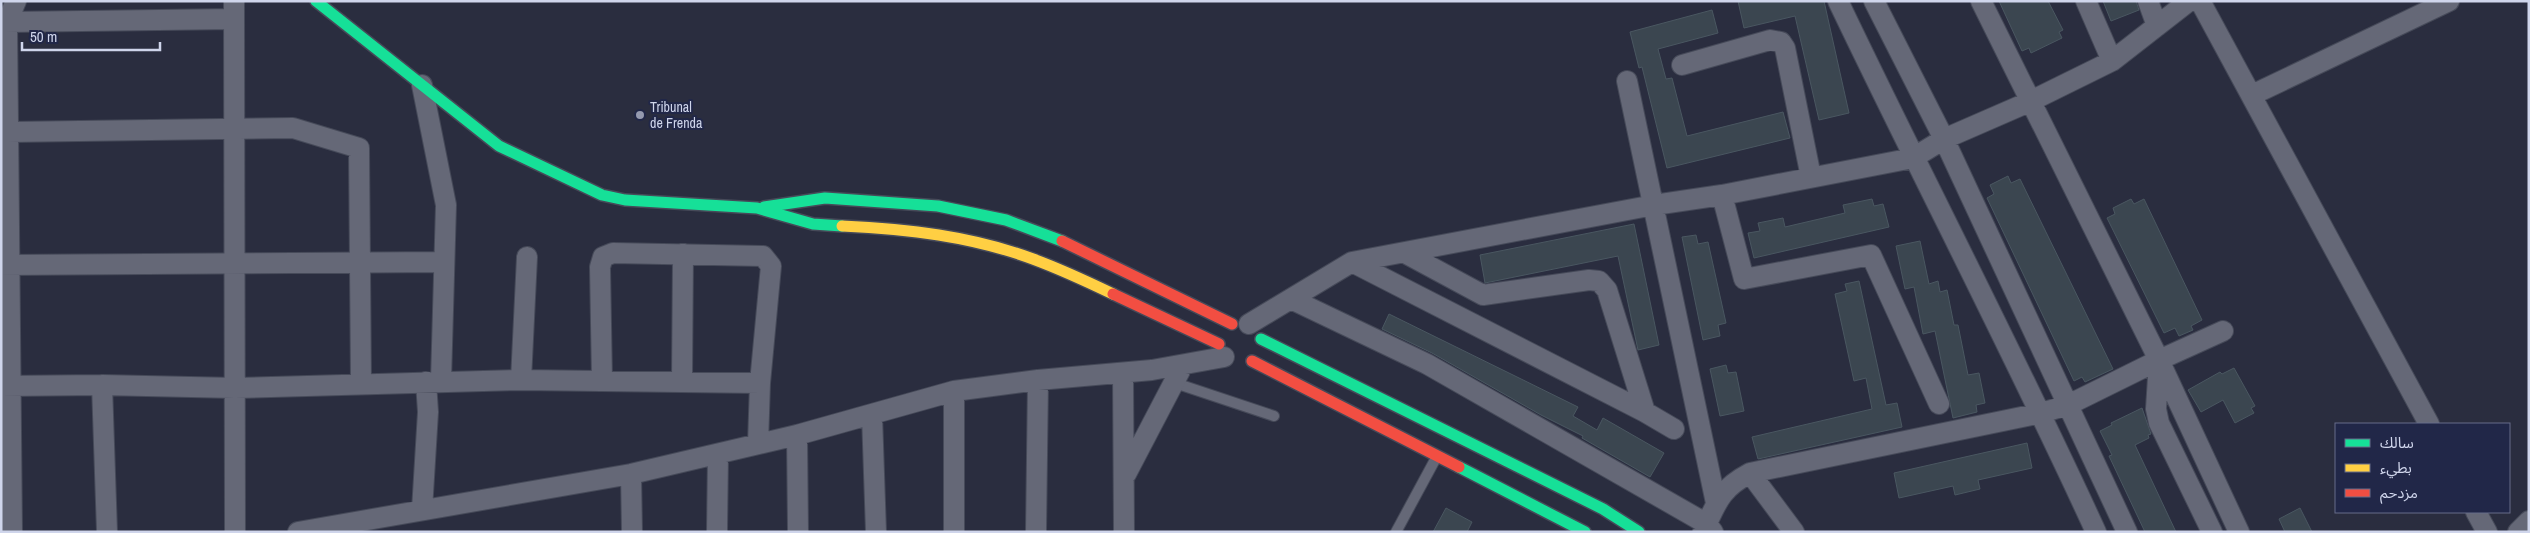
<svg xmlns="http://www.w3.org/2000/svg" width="2530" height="533" font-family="'Archivo Narrow','Noto Sans Arabic',sans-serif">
<rect width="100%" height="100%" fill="#2a2d3f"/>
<path fill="#3b4650" stroke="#4a5761" d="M1738 1H1824L1849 113 1819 120 1795 16 1744 28Z
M1999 1H2048L2063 30 2059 32 2062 38 2031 53 2029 48 2022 51Z
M2103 1H2136L2139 10 2111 21Z
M1712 10 1718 33 1658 49 1666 79 1672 78 1687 136 1783 112 1790 138 1667 168 1642 67 1639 68 1630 32Z
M2008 176 2011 183 2020 179 2113 369 2085 382 2082 377 2074 381 1987 198 1994 194 1990 185Z
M1872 199 1874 206 1883 204 1889 227 1754 258 1748 233 1760 231 1758 223 1783 218 1785 227 1845 213 1843 205Z
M2131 199 2134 204 2144 199 2202 320 2191 326 2193 330 2179 336 2175 328 2164 333 2107 218 2115 214 2113 208Z
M1634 224 1659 345 1638 350 1618 256 1485 283 1480 255Z
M1696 235 1698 244 1708 242 1726 323 1718 325 1720 336 1703 340 1682 237Z
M1920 241 1929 284 1938 281 1940 292 1947 290 1954 325H1958L1968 375 1979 373 1985 403 1976 405 1977 412 1953 418 1935 331 1923 334 1914 287 1905 289 1896 246Z
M1859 281 1886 405 1897 403 1902 427 1758 459 1752 437 1872 409 1866 378 1854 381 1835 294 1847 291 1845 284Z
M1389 314 1578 407 1573 416 1597 430 1603 418 1664 453 1650 477 1582 438 1583 436 1541 415 1432 353 1382 329Z
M1726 365 1728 373 1736 372 1744 411 1720 416 1710 369Z
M2234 368 2255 406 2251 408 2254 413 2235 423 2223 400 2201 412 2188 390 2220 372 2222 374Z
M2142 408 2151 434 2148 435 2149 438 2135 445 2176 532H2145L2109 456 2112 455 2100 431 2112 425 2111 423Z
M2027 443 2032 468 1978 480 1980 489 1955 495 1953 486 1899 498 1894 473Z
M1446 508 1472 522 1467 532H1433Z
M2300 508 2312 532H2285L2279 519Z"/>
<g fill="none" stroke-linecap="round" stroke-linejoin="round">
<g stroke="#464a59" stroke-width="12">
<path id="lane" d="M1175 383 1274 416
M1396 532 1436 458"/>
</g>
<g stroke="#464a59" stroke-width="22">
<path id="street" d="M234 1 235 532
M1838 1C1923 179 2014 353 2096 532
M1874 1 1944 139 2127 532
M1981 1 2159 360 2239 532
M2086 1 2112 61
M2148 1 2157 26
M2200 1 2429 424
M7 22 234 19
M1682 65 1770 40 1781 42 1785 48 1811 177
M1627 81 1716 503
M422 85 446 205 441 381
M2252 95 2449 1
M9 132 293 128 359 148 361 384
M1722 195 1744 279 1871 255 1939 404
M1405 253 1483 295 1589 280 1599 281 1607 290 1645 412
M1352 262 1645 412 1674 429
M1 265 444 262
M1291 299 1427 364 1707 524 1713 532
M1249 324 1352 262 1654 205 1722 195 1913 158 1944 139 2029 102 2112 61 2189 1
M2159 362 2156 409 2159 423 2212 532
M1123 373 1124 532
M521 380 527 257
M602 380 600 267 603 257 613 253 763 256 771 266 760 383 758 444
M682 381 683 254
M102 385 107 532
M1 386 102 385 235 388 521 380 760 383
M954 391V532
M872 415 876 532
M797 435 798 532
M1750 473 1794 532
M631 474 632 532
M1126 474 1183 365
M422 510 428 412 426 382
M2476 512 2487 532
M12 532 7 22 16 1
M298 532 631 474 797 435 954 391 1038 380 1152 370 1224 357
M717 532 718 454
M1036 532 1038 380
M1703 532C1717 502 1720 489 1750 473L2041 413 2068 405 2159 360 2223 331
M2518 532 2529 521"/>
</g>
<g stroke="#464a59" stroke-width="14">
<path id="fast" d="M316 1 499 146 602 195 625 200 757 208 813 224 842 226
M764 207 825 198 938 206 1006 220 1062 241
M1261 339 1603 509 1639 532
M1459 467 1585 532"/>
</g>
<g stroke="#464a59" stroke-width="14">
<path id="slow" d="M842 226C907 229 971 236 1033 259 1060 269 1086 281 1113 294"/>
</g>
<g stroke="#464a59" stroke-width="14">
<path id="jam" d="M1062 241 1232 324
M1113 294 1219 344
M1252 361 1459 467"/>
</g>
<use href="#lane" stroke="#656877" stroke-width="10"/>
<use href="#street" stroke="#656877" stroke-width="20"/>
<use href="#fast" stroke="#16e098" stroke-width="11"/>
<use href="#slow" stroke="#ffcf43" stroke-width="11"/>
<use href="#jam" stroke="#f24e42" stroke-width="11"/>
</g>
<circle fill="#959aaf" stroke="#212748" stroke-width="2" cx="640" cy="115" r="5"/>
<g text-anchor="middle" stroke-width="4" stroke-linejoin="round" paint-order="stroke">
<g font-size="14" fill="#cfd5eb" stroke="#212748" text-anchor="start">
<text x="650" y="112">Tribunal<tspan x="650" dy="16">de Frenda</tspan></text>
</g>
</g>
<rect width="2530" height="533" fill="none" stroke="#cfd5eb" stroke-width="5"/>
<rect x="2335" y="423" width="175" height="90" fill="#212748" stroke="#676d89"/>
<rect x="2345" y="439" width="25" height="8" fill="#16e098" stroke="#676d89"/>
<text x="2380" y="448" font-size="15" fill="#cfd5eb">سالك</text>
<rect x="2345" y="464" width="25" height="8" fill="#ffcf43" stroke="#676d89"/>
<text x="2380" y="473" font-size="15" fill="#cfd5eb">بطيء</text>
<rect x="2345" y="489" width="25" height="8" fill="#f24e42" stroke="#676d89"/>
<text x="2380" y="498" font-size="15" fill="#cfd5eb">مزدحم</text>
<path d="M22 42v8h138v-8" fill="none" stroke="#cfd5eb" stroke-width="2.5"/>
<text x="30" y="42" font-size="15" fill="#cfd5eb" stroke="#212748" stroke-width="4" paint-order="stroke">50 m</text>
</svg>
